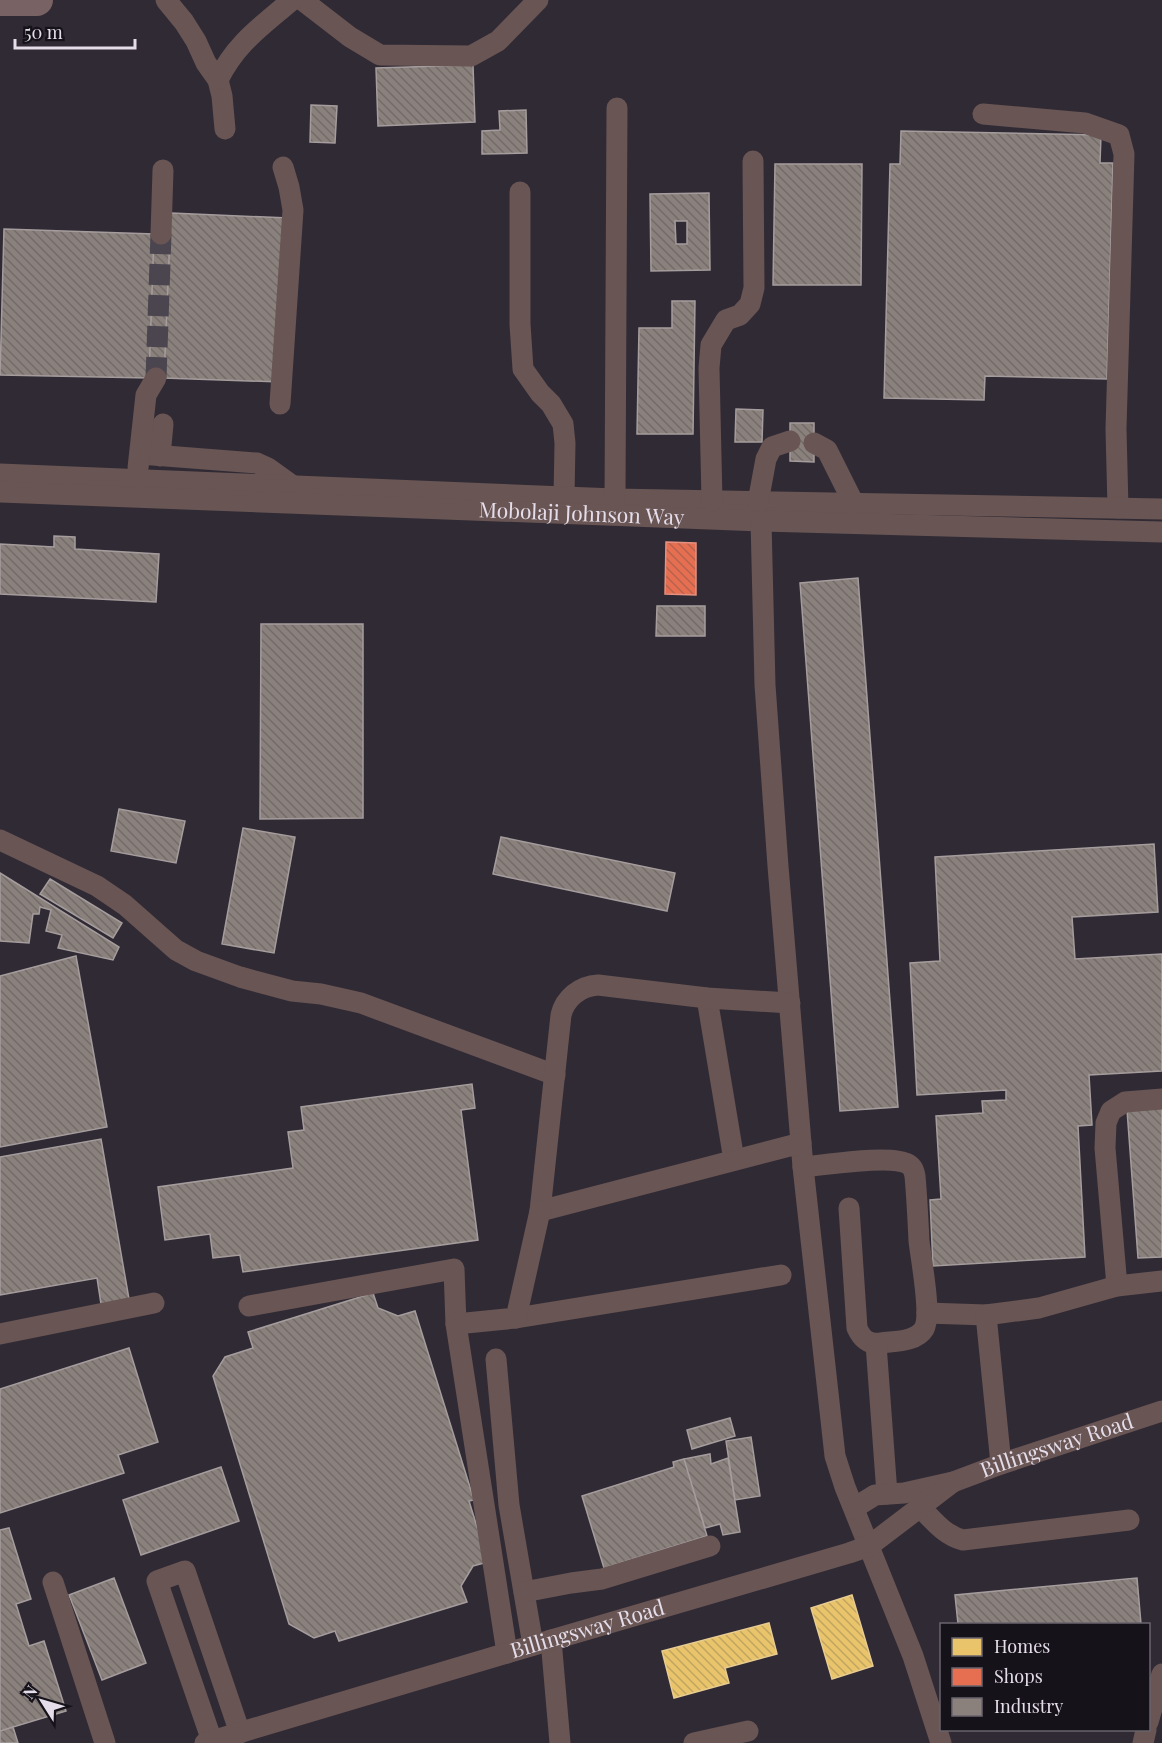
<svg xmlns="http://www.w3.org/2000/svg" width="1162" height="1743" font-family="'Playfair Display',serif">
<defs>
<pattern id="homes-back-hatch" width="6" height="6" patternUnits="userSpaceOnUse" patternTransform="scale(1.5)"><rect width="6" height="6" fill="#e9c46a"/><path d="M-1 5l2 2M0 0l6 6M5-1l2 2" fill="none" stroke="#c0a461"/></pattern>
<pattern id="shops-back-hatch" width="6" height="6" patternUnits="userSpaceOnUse" patternTransform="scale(1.5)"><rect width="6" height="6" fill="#e76f51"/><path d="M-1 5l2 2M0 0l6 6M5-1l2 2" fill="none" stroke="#b6624e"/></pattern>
<pattern id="industry-back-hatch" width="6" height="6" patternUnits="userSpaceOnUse" patternTransform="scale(1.5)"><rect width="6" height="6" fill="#8a817c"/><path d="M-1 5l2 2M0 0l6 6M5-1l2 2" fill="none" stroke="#726b69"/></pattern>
</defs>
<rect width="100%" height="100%" fill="#302a34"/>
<path fill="url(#homes-back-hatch)" stroke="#e8cc90" stroke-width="1.5" d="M852 1595 873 1666 832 1679 811 1608Z
M769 1623 777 1654 725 1668 729 1683 674 1698 662 1651Z"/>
<path fill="url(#shops-back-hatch)" stroke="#e6907f" stroke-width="1.5" d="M666 542 696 543V595L665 594Z"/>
<path fill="url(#industry-back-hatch)" stroke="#a59d9d" stroke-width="1.5" fill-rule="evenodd" d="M473 65 475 122 378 126 376 68Z
M311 105 337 106 335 143 310 142Z
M526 110 527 153 482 154V131L500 130 499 111Z
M901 131 1101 135 1100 163H1113L1107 379 985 376 984 400 884 398 890 164H900Z
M775 164H862L861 285H773Z
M709 193 710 270 651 271 650 194ZM675 221H687V244H676Z
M171 213 288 218 280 382 164 378Z
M4 229 154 234 149 378 0 375Z
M154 234H170L164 378H149Z
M672 301H695L693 434H637L639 328H672Z
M736 409 763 410 762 442H735Z
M790 423H814V462L790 461Z
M54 536 75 537V549L159 554 156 602 0 594V544L54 547Z
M858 578 898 1107 840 1111 800 583Z
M657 606H705V636H656Z
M261 624H363V818L260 819Z
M119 809 185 821 176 863 111 851Z
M243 828 295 837 274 953 222 944Z
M501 837 675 873 667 911 493 874Z
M1154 844 1158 912 1072 917 1075 959 1162 954V1071L1089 1075 1092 1125 1078 1126 1085 1257 933 1266 930 1200 941 1199 936 1116 983 1113 982 1101 1006 1100V1090L917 1095 910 963 940 961 935 857Z
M0 873 119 947 113 960 58 948 62 935 46 931 51 910 40 907 39 914H33L29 943 0 941Z
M50 879 122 923 113 938 40 894Z
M76 956 107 1127 0 1147V976Z
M472 1084 475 1108 461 1110 478 1240 243 1272 240 1255 213 1258 210 1234 165 1240 158 1187 293 1168 288 1132 304 1130 301 1107Z
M1162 1108V1257L1138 1258 1127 1110Z
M101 1139 129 1299 101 1304 97 1278 0 1295V1157Z
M373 1293 378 1308 398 1316 415 1311 474 1500 469 1501 488 1562 473 1566 461 1586 467 1602 339 1641 335 1631 314 1638 289 1624 213 1376 225 1357 253 1348 248 1332Z
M129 1348 158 1442 118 1455 124 1473 0 1513V1389Z
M730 1418 735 1436 692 1449 687 1430Z
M751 1437 760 1496 735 1500 726 1441Z
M710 1454 711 1464 728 1458 740 1532 723 1535 720 1524 705 1528 684 1459Z
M684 1459 707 1536 604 1568 582 1496 674 1467 673 1462Z
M221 1467 239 1521 141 1555 123 1500Z
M9 1528 31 1599 16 1604 29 1646 44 1641 66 1711 0 1731V1530Z
M114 1578 146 1663 102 1680 69 1595Z
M1137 1578 1141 1624H958L955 1595Z
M13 1727 18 1743H0V1731Z"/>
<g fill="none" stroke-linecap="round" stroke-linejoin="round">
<path stroke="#4b454f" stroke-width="21" stroke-dasharray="21 10" stroke-linecap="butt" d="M156 378 161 234"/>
<g stroke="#685554" stroke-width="21">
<path d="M166 0 184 22 196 41 206 63 218 80 222 96 225 129"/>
<path d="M302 0 350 37 380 55 471 56 498 41 538 0"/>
<path d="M218 80C236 43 262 26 292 0"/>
<path d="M983 114 1085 123 1119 135 1124 154 1116 429 1118 508"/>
<path d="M520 192V324L523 369 540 393 551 404 563 424 565 443 564 497"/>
<path d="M161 234 163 170"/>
<path d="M280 404 293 210 289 187 283 167"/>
<path d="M814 443 827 450 854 504"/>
<path d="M140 454 257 463 268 468 293 486"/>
<path d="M160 456 163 424"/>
<path d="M138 468 146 395 156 378"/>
<path d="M0 474 615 499 1162 509"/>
<path id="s1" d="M0 492 761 521 1162 532"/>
<path d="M615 499 617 108"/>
<path d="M712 501 709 368 711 345 726 320 740 315 750 304 754 288 753 161"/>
<path d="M758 502 766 459 772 447 790 441"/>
<path d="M761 521 765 685 778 866 803 1167 835 1456 845 1487 913 1656 941 1743"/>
<path d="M0 840 97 886 125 905 176 950 196 961 240 977 292 991 321 994 361 1003 555 1075"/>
<path d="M707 998 734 1160"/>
<path d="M790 1003 707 998 598 985C580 986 565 998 561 1015L540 1211 801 1143"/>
<path d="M803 1167C826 1165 891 1154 908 1164 913 1167 914 1171 915 1176 917 1198 918 1220 919 1241 921 1260 932 1315 924 1329 916 1342 894 1341 881 1343 868 1345 862 1339 857 1328L849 1208"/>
<path d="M1117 1286 1105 1148 1106 1123 1111 1111 1125 1102 1162 1099"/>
<path d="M249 1306 454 1269 456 1324"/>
<path d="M927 1313 986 1315 1039 1308 1117 1286 1162 1281"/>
<path d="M986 1315 1001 1464"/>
<path d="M516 1318 781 1275"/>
<path d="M0 1334 154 1303"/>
<path d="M876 1344 887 1494"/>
<path d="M496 1359 509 1505 533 1645"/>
<path d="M920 1507C933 1520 944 1535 963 1540L1129 1520"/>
<path id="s2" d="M854 1508 875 1495 904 1493 953 1482 1001 1464 1162 1411"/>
<path d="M53 1582 105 1743"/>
<path d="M524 1592 571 1583 602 1579 710 1546"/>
<path d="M551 1640 560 1743"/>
<path d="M507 1653 456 1324 516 1318 540 1211"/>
<path d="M1148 1722 1162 1674"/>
<path d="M212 1741 157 1581 185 1571 240 1733"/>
<path id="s3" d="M205 1743 507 1653 849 1553 869 1546 953 1482"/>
<path d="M694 1743 748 1731"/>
<path d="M1143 1743 1146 1730"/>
</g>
<path stroke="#786263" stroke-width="32" d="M0 0H37"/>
</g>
<g text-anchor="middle" stroke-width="6" stroke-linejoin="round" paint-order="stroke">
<g font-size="21" fill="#e5deea" stroke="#16121a">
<text dy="7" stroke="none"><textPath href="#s1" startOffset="582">Mobolaji Johnson Way</textPath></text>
<text dy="7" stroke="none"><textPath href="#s2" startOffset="214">Billingsway Road</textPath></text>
<text dy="7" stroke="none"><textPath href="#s3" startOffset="399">Billingsway Road</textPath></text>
</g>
</g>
<rect x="940" y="1623" width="210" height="108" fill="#16121a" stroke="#69646d" stroke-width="1.5"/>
<rect x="952" y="1638" width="30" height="18" fill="#e9c46a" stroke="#69646d" stroke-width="1.5"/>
<text x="994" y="1653" font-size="18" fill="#e5deea">Homes</text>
<rect x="952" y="1668" width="30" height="18" fill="#e76f51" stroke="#69646d" stroke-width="1.5"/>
<text x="994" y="1683" font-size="18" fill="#e5deea">Shops</text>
<rect x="952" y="1698" width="30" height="18" fill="#8a817c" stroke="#69646d" stroke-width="1.5"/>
<text x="994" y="1713" font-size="18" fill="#e5deea">Industry</text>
<g transform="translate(42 1701) rotate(307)" stroke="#16121a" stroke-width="4.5" paint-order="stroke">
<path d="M0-4.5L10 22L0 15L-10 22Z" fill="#e5deea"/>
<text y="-9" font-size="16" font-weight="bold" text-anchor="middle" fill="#e5deea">N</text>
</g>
<path d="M15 39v9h120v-9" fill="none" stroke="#e5deea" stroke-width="3"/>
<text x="24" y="39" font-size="18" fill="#e5deea" stroke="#16121a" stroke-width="4.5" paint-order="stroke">50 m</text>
</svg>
